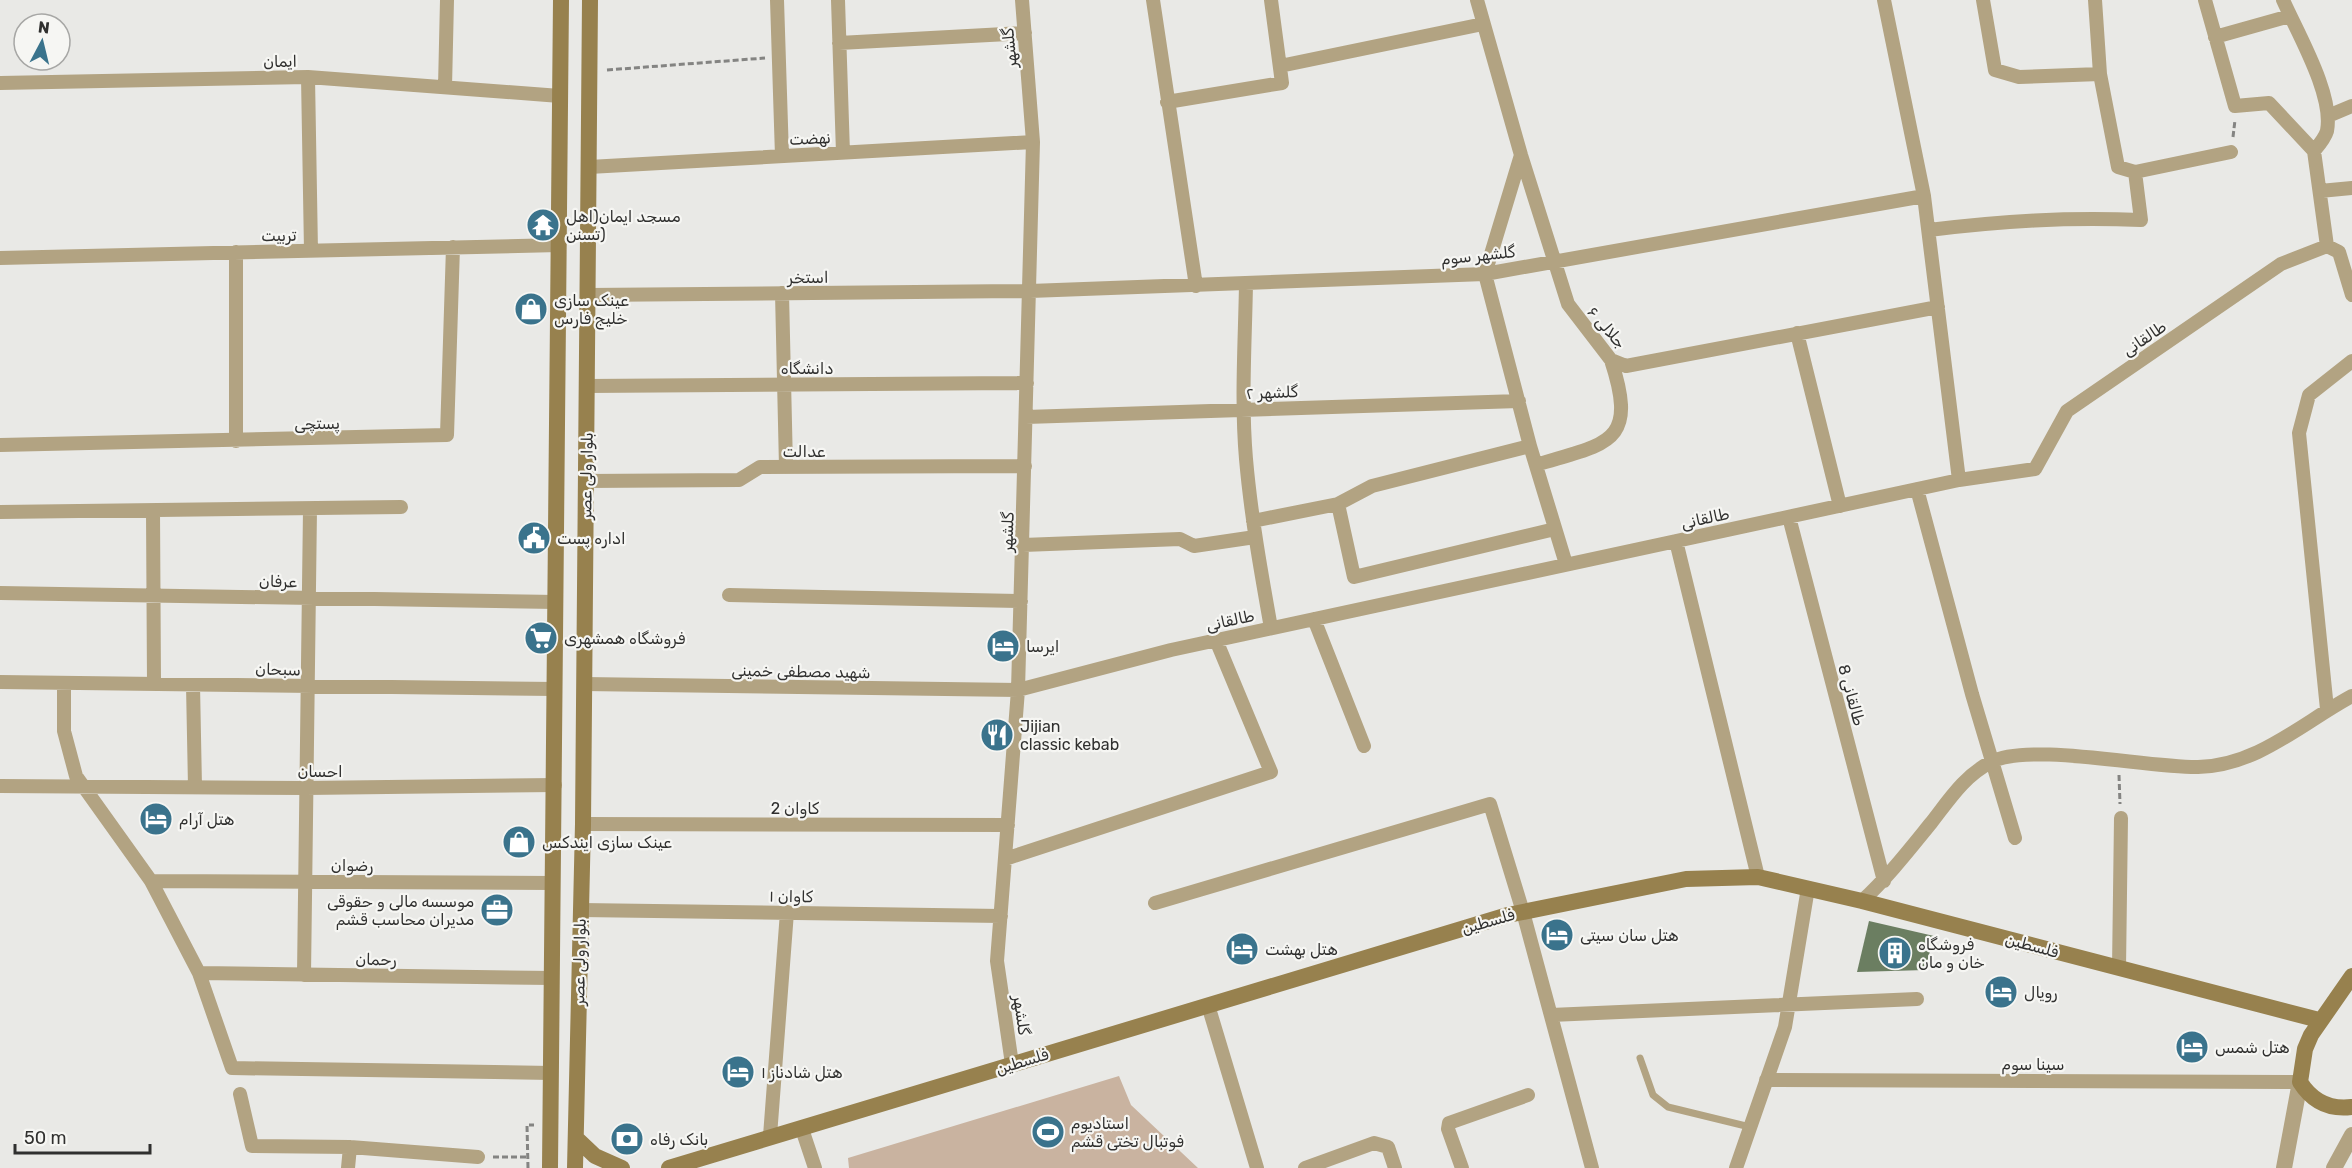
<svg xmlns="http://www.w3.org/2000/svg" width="2352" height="1168" font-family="Rubik,'Noto Sans Arabic',sans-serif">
<rect width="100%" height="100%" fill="#e9e9e6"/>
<path fill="#c9b3a0" d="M1119 1076 1131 1105 1198 1168H849L848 1158Z"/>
<path fill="#6b7e61" d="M1869 921 1934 936 1925 970 1857 972Z"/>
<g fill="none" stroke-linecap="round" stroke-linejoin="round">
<path stroke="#848482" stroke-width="3" stroke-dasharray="6 3" stroke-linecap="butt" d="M607 70 765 58
M2233 137 2235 120
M2119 775 2120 804
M493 1157H528
M528 1168 527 1125H534"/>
<path stroke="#b2a382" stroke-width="7" d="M1640 1058 1653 1095 1668 1107 1750 1127"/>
<path stroke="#b2a382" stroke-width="14" d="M777 0 782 156
M838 0 843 153
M1153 0 1196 286
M1477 0 1521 155 1568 304 1611 360 1626 366 1938 307
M1884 0 1924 196 1959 480
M1983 0 1995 70 2019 77 2100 74
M2205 0 2235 106 2269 103 2314 151 2327 246
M2283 0C2298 34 2334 95 2327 131 2325 138 2319 145 2314 151
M2215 37 2290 16
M839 43 1025 33
M1280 66 1483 24
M308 77 311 251
M0 83 308 77 560 96
M445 87 447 0
M1167 102 1282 83 1271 0
M2328 116 2352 106
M1521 155 1485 274 1530 446 1566 564
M589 167 1033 142
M2135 172 2231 152
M2320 191 2352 188
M1929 230C2003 221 2066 217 2141 220L2135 172 2118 167 2100 74 2095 0
M2327 246 2339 252 2352 295
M0 258 559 245
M1246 284C1245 343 1241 401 1246 459 1251 516 1261 572 1271 628
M782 293 786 467
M588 295 1030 291 1485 274 1924 196
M1797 333 1840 506
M587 386 1027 383
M1026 417 1519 401
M236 441V252
M0 445 447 435 453 247
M1536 465C1607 443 1639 445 1611 360
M586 481 739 480 760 467 1025 466
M1917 489 1972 694 2015 838
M1338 504 1354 577 1555 529
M153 511 154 684
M0 512 401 507
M1789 517 1884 881
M1253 521 1338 504 1372 486 1530 446
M1676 541 1758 877
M1023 545 1180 539 1194 546 1255 537
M0 593 556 602
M729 595 1021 601
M1314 619 1364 746
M0 682 555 689
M64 683V731L76 776 151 881 199 973 232 1068 551 1073
M584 684 1018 690 1171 650 1959 480 2035 469 2067 411 2281 264 2327 246
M193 685 195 787
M2327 709 2299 433 2309 395 2352 361
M0 786 306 788 555 785
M583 824 1008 825
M1005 859 1271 772 1216 640
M151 881 553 883
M1862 901C1888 877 1909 850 1931 823 1949 800 1964 776 1991 762 2029 742 2149 768 2198 767 2257 766 2302 723 2352 696
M1155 903 1490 804 1523 912 1592 1168
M581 910 1001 916
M2119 968 2121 818
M199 973 552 978
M304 975 310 509
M1208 1005 1257 1168
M1551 1015 1917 999
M1012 1064 997 961 1018 690 1033 142 1022 0
M1766 1080 2300 1082
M240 1094 252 1146 350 1147 478 1157
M802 1129 815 1168
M770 1136 787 912
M348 1168 350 1147
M1305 1168 1374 1143 1388 1147 1395 1168
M1462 1168 1448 1129 1449 1123 1528 1095
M1736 1168 1785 1027 1808 888"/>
<path stroke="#b2a382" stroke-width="16" d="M2284 1168 2300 1082
M2334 1168 2352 1135"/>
<path stroke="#97814e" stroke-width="16" d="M2352 976 2311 1035 2305 1049 2300 1082C2312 1101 2329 1110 2352 1107
M576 1138 595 1156 622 1168
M550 1168 561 0
M575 1168 583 824 590 0
M669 1168 1508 915 1686 879 1758 877 1862 901 2319 1020"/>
</g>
<defs>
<g id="temple-disc" transform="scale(1.725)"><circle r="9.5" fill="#3a738c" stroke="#f6f6f3"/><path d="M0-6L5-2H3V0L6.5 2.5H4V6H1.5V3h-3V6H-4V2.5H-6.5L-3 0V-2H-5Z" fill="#fff"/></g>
<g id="shop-disc" transform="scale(1.725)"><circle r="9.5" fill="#3a738c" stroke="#f6f6f3"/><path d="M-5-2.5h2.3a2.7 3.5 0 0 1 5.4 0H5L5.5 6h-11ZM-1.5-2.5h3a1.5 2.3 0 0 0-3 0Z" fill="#fff"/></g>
<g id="civic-disc" transform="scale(1.725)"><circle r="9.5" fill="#3a738c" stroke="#f6f6f3"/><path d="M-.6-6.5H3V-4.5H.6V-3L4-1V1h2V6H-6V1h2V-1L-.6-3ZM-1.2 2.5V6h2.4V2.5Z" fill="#fff"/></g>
<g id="supermarket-disc" transform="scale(1.725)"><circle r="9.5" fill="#3a738c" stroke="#f6f6f3"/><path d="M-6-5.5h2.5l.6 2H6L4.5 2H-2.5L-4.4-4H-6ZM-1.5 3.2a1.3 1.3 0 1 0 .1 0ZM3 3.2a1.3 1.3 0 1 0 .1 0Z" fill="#fff"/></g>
<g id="hotel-disc" transform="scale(1.725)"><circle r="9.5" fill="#3a738c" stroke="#f6f6f3"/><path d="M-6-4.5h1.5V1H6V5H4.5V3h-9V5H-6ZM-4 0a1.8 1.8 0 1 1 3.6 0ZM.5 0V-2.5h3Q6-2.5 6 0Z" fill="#fff"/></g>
<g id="restaurant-disc" transform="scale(1.725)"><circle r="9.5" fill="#3a738c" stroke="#f6f6f3"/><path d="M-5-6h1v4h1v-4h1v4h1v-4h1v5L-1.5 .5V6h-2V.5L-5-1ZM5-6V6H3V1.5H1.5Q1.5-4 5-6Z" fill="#fff"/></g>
<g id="office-disc" transform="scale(1.725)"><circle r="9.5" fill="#3a738c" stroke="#f6f6f3"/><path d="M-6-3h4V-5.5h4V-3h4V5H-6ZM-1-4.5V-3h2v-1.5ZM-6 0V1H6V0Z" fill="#fff"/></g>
<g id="building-disc" transform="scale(1.725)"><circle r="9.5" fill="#3a738c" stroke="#f6f6f3"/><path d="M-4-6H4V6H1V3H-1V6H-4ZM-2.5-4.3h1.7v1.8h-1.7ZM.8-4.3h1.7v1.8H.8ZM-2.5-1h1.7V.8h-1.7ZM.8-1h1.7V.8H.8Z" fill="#fff"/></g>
<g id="stadium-disc" transform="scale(1.725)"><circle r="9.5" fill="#3a738c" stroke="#f6f6f3"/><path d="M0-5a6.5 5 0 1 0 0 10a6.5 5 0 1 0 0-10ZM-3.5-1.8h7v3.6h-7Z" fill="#fff"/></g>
<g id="bank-disc" transform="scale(1.725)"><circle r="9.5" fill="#3a738c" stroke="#f6f6f3"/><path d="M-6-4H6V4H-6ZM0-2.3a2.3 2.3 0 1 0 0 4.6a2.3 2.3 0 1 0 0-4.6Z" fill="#fff"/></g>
</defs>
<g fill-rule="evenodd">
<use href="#temple-disc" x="543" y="225"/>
<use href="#shop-disc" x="531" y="309"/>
<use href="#civic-disc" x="534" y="538"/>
<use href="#supermarket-disc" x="541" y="638"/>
<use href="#hotel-disc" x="1003" y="646"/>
<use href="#restaurant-disc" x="997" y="735"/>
<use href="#hotel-disc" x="156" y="819"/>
<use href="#shop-disc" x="519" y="842"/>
<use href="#office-disc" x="497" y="910"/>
<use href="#hotel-disc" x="1557" y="935"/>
<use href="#hotel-disc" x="1242" y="949"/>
<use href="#building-disc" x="1895" y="953"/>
<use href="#hotel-disc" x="2001" y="992"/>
<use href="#hotel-disc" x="2192" y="1047"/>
<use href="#hotel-disc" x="738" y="1072"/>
<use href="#stadium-disc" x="1048" y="1132"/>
<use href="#bank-disc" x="627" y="1139"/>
</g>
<g text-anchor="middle" stroke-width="4.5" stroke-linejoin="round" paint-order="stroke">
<g font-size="16" fill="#30302f" stroke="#f6f6f3">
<text transform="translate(1009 48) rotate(-95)" y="6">گلشهر</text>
<text transform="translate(280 61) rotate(-1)" y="6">ایمان</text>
<text transform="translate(810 138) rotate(-3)" y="6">نهضت</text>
<text transform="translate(279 235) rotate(-1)" y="6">تربیت</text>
<text transform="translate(1478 255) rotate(-6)" y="6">گلشهر سوم</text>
<text transform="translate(808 277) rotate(-1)" y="6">استخر</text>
<text transform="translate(1607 327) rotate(49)" y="6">جلالی ۶</text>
<text transform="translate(2144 338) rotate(-34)" y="6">طالقانی</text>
<text x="807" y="374">دانشگاه</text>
<text transform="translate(1272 392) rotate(-2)" y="6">گلشهر ۲</text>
<text transform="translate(317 423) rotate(-1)" y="6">پستچی</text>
<text x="804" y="457">عدالت</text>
<text transform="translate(586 476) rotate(-89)" y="6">بلوار ولی عصر</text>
<text transform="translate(1705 518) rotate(-12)" y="6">طالقانی</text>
<text transform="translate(1007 532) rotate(-88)" y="6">گلشهر</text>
<text transform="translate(278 581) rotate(1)" y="6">عرفان</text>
<text transform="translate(1230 620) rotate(-12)" y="6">طالقانی</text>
<text transform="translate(278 669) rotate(1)" y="6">سبحان</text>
<text transform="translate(801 671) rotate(1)" y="6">شهید مصطفی خمینی</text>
<text transform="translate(1852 695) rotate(75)" y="6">طالقانی 8</text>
<text x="320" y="777">احسان</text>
<text x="795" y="814">کاوان 2</text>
<text x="352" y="871">رضوان</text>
<text transform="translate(791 896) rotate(1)" y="6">کاوان ۱</text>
<text transform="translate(1488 921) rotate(-16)" y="6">فلسطین</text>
<text transform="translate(2032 945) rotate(15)" y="6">فلسطین</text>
<text transform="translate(376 959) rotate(1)" y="6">رحمان</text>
<text transform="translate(579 962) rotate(-89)" y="6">بلوار ولی عصر</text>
<text transform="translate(1022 1015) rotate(82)" y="6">گلشهر</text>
<text transform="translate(1022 1061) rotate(-17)" y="6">فلسطین</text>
<text x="2033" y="1070">سینا سوم</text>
</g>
<g font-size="16" fill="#30302f" stroke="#f6f6f3" text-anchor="start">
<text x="566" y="222">مسجد ایمان(اهل<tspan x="566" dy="18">تسنن)</tspan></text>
<text x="554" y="306">عینک سازی<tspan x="554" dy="18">خلیج فارس</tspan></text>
<text x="557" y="544">اداره پست</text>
<text x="564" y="644">فروشگاه همشهری</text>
<text x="1026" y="652">ایرسا</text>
<text x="1020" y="732">Jijian<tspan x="1020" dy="18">classic kebab</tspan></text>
<text x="179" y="825">هتل آرام</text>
<text x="542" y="848">عینک سازی ایندکس</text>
<text x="474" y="907" text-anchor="end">موسسه مالی و حقوقی<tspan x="474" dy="18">مدیران محاسب قشم</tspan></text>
<text x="1580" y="941">هتل سان سیتی</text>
<text x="1918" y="950">فروشگاه<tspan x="1918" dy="18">خان و مان</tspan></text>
<text x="1265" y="955">هتل بهشت</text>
<text x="2024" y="998">رویال</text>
<text x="2215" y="1053">هتل شمس</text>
<text x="761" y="1078">هتل شادناز ۱</text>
<text x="1071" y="1129">استادیوم<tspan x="1071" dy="18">فوتبال تختی قشم</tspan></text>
<text x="650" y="1145">بانک رفاه</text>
</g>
</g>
<g transform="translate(42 42) rotate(7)"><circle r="28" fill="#f6f6f3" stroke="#a7a7a5" stroke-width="1.5"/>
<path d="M0-4.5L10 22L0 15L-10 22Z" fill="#3a738c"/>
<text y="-9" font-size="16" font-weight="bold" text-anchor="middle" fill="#30302f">N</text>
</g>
<path d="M15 1144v9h135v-9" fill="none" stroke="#30302f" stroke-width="3"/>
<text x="24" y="1144" font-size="18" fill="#30302f" stroke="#f6f6f3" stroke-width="4.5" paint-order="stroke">50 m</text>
</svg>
